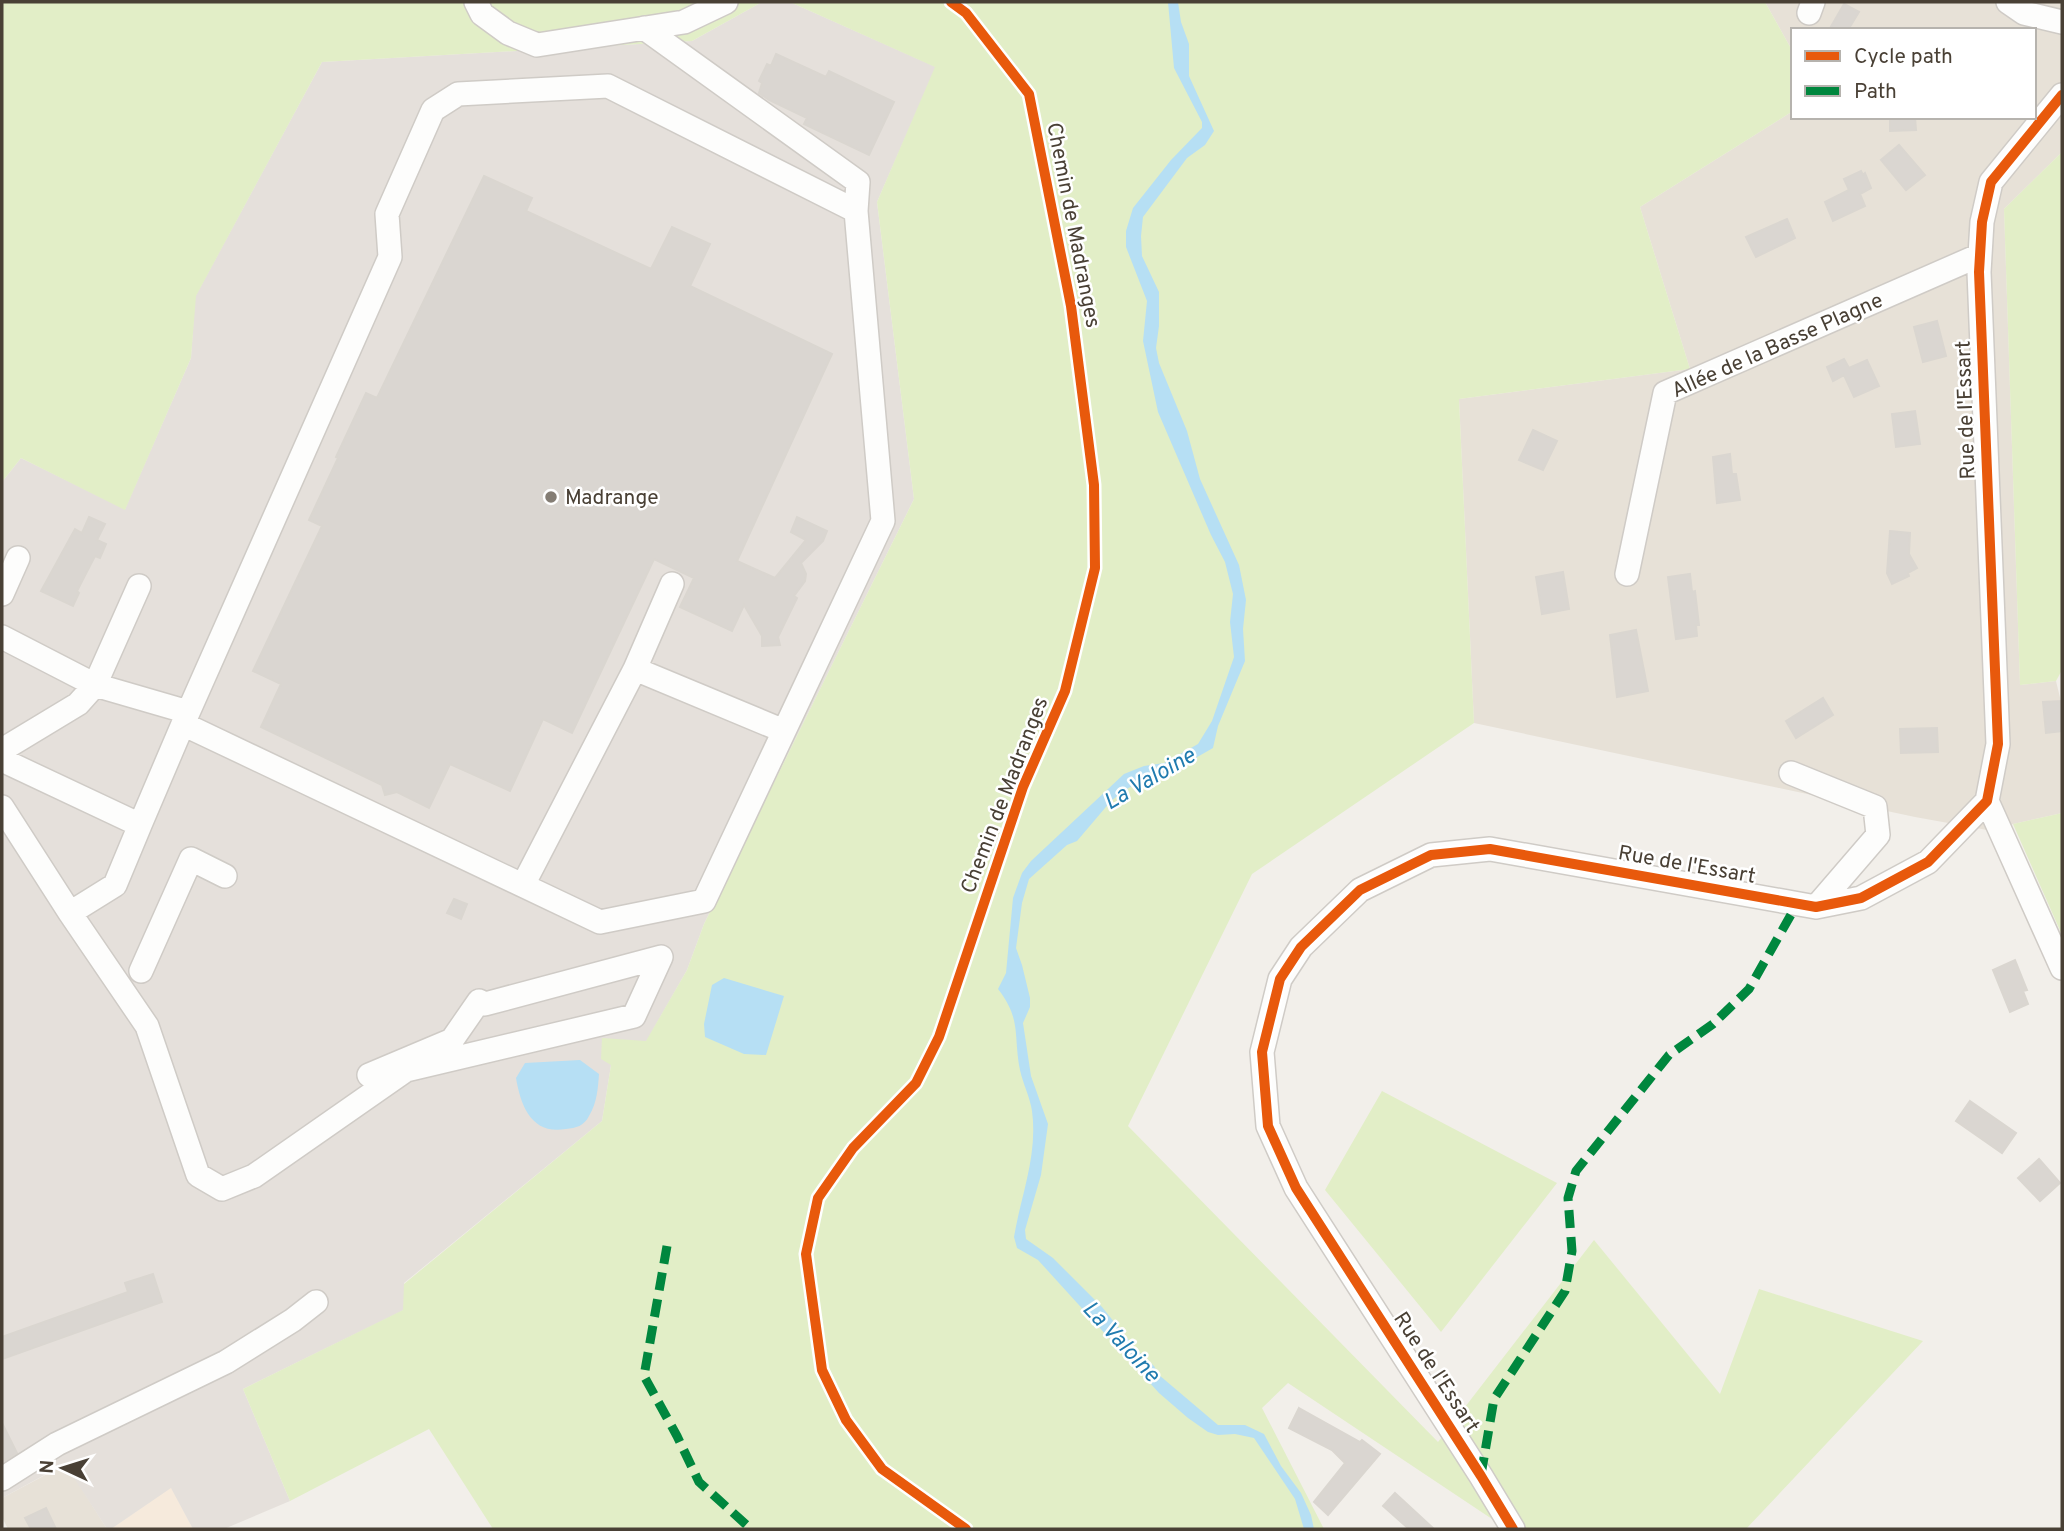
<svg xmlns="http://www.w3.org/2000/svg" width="2064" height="1531" font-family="Overpass,sans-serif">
<rect width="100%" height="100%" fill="#f2efea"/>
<path fill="#e7e1d7" d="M1765 2H2062V152L2004 209 2020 685 2056 681 2062 706V813L1987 830 1915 817 1474 723 1459 399 1690 369 1640 207 1793 111V117H2034V30H1793V52Z
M66 1464 107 1529H8L2 1517V1498Z"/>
<path fill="#f6eadc" d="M171 1487 193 1529H111Z"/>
<path fill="#e5e0db" d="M762 2H790L936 67 877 202 914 499 704 924 687 970 646 1042 611 1065 602 1121 404 1283V1310L243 1389 290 1501 224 1529H193L171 1488 111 1529H107L65 1464 2 1498V482L21 458 125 509 191 358 195 297 322 62 692 41Z"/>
<path fill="#e2eec7" d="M2 2H762L692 41 322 62 196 296 191 358 125 510 21 458 2 482Z
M790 2H1765L1793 52V111L1640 207 1690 369 1459 399 1474 723 1252 874 1128 1126 1438 1442 1594 1240 1720 1394 1759 1289 1923 1341 1746 1529H1507L1288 1383 1262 1408 1324 1529H493L429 1429 290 1501 243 1389 403 1310 404 1284 602 1121 611 1065 601 1059 602 1038 646 1041 687 970 704 924 914 499 877 202 935 67Z
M2062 152V670L2056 681 2020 685 2004 209Z
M2062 813V935L2013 824Z
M1382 1091 1557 1183 1441 1332 1325 1190Z"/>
<path fill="#b6dff4" d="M1168 2H1178L1181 22 1189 44V76L1214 131 1205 145 1187 158 1143 217 1141 236 1142 256 1159 292V326L1156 348 1159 363 1187 431 1200 479 1239 565 1246 600 1243 629 1245 661 1218 726 1213 748 1164 776 1139 782 1125 790 1111 801 1077 841 1067 845 1029 879 1022 903 1016 948 1022 965 1030 998V1007L1023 1023 1031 1076 1048 1124 1041 1175 1025 1230 1026 1239 1053 1258 1102 1307 1136 1349 1154 1366 1159 1375 1218 1425H1245L1264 1434 1281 1466 1301 1493 1311 1515 1314 1529H1304L1295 1499 1254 1438 1235 1434 1218 1435 1208 1432 1188 1418 1159 1393 1038 1260 1017 1248 1014 1237C1021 1195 1038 1155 1032 1111 1030 1097 1023 1084 1020 1070 1013 1035 1022 1020 998 989L1006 973 1013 898 1022 873 1031 861 1124 774 1144 766 1164 763 1198 744 1212 721 1234 657 1230 622 1233 594 1225 562 1211 535 1158 412 1143 341 1147 301 1126 247V231L1133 208 1171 160 1202 128V122L1174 68Z
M724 978 784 996 766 1055 744 1054 705 1037 704 1024 712 985Z
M580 1060 599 1074C598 1088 597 1103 589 1116 584 1126 576 1128 566 1129 532 1135 521 1107 516 1078L525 1063Z"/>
<path fill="#dad6d1" stroke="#dad6d0" stroke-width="2" d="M1844 4 1859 12 1848 30H1829Z
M776 54 826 77 829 71 894 102 869 155 804 124 807 118 769 100 759 93 762 83 759 81 767 64 771 66Z
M1890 117H1915L1916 130 1890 131Z
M1899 145 1925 175 1906 190 1881 160Z
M1861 171 1863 175 1865 173 1871 188 1860 194 1865 206 1833 221 1825 202 1849 190 1844 179Z
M484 176 532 198 526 211 651 269 672 227 710 244 690 286 832 354 737 561 775 578 806 540 791 532 797 517 827 531 823 541 801 563 806 574 805 581 794 596 797 598 778 637 780 645 762 646V636L744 605 732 631 680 607 694 578 654 559 572 733 543 719 510 791 450 764 429 808 397 792 385 795 382 785 261 727 281 684 253 671 322 526 309 520 338 458 336 457 366 393 377 398Z
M1787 219 1795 238 1756 257 1746 237Z
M1937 321 1946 356 1923 362 1914 327Z
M1844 359 1849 368 1867 360 1879 386 1854 397 1844 375 1833 381 1827 367Z
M1915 411 1920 444 1896 447 1892 414Z
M1533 430 1557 441 1543 470 1519 460Z
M1730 454 1732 474H1736L1740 500 1717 503 1713 457Z
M89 517 105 524 97 540 106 544 100 558 95 556 77 591 79 593 73 606 41 591 75 529 82 533Z
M1890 531 1910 533 1909 554 1917 568 1908 573 1909 576 1892 584 1887 573Z
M1563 572 1569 609 1542 614 1536 577Z
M1690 574 1692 592 1695 591 1699 625H1696L1697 636 1676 639 1668 577Z
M1636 630 1648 691 1617 697 1610 635Z
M1823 698 1833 715 1796 738 1786 721Z
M2062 701V731L2046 733 2043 702Z
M1937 728 1938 752 1901 753 1900 729Z
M454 899 467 904 461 919 447 913Z
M2015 960 2027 990 2023 991 2028 1004 2010 1012 1993 970Z
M1970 1101 2016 1133 2002 1153 1956 1121Z
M2039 1159 2060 1183 2040 1201 2018 1178Z
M153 1274 162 1302 2 1359V1337L128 1292 125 1283Z
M1299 1408 1360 1442 1362 1440 1380 1454 1328 1515 1314 1502 1345 1463 1332 1450 1289 1428Z
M2 1423 17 1453 2 1462Z
M1395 1493 1434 1529H1409L1383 1506Z
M46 1508 56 1529H31L25 1518Z"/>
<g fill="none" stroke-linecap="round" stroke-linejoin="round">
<g stroke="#cfcbc6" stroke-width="26">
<path id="minor" d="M476 2 482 14 508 33 537 45 684 22 726 2
M2008 2 2024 13 2062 22
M1809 13 1813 2
M644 28 858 182 856 211
M1627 574 1665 393 1980 255
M2 594 18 558
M2 637 95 685 188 712
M635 669 672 584
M2 750 78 704 95 685 139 586
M2 760 140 825 183 724 390 257 387 214 433 110 458 94 608 86 856 211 883 521 704 901 600 922 183 724
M1791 773 1875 807 1878 835 1816 907
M1987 801 2062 968
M2 807 70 913 147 1026 198 1175 222 1189 254 1176 406 1070 634 1016 661 957 485 1004 479 1001 452 1040 369 1075
M523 885 635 669 784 731
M70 913 115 885 140 825
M141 971 191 859 225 876
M2 1479 57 1444 226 1362 293 1320 316 1302
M1513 1529 1481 1476 1296 1188 1268 1126 1262 1052 1280 979 1301 947 1360 890 1431 855 1490 849 1816 907 1861 898 1928 862 1987 801 1998 744 1979 272 1982 222 1991 182 2062 95"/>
</g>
<use href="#minor" stroke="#fdfdfc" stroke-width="23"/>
<path stroke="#00873e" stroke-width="9" stroke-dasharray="18 9" stroke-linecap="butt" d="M667 1246 644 1376 677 1436 699 1482 751 1529
M1481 1475 1494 1399 1565 1291 1572 1251 1568 1198 1576 1171 1669 1055 1713 1024 1749 989 1797 904"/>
<g stroke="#fff" stroke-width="15">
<path id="cycleway" d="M951 2 966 13 1029 94 1071 306 1094 485 1095 568 1065 691 1023 787 939 1037 916 1083 853 1148 818 1198 806 1254 822 1370 846 1420 882 1469 966 1529
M1513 1529 1481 1476 1296 1188 1268 1126 1262 1052 1280 979 1301 947 1360 890 1431 855 1490 849 1816 907 1861 898 1928 862 1987 801 1998 744 1979 272 1982 222 1991 182 2062 95"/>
</g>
<use href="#cycleway" stroke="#e8590c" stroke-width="10"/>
</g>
<circle fill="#847d74" stroke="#fff" stroke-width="2.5" cx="551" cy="497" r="7"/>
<g text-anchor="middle" stroke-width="5" stroke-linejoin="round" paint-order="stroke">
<g font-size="21" fill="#494035" stroke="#fff">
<text transform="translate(1074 225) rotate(79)" y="7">Chemin de Madranges</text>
<text transform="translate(1777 345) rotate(-24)" y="7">Allée de la Basse Plagne</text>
<text transform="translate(1965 410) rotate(-92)" y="7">Rue de l'Essart</text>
<text transform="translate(1004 795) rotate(-69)" y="7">Chemin de Madranges</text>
<text transform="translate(1687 864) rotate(10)" y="7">Rue de l'Essart</text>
<text transform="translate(1437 1372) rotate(57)" y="7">Rue de l'Essart</text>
</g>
<g font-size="21" fill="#494035" stroke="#fff" text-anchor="start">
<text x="565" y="504">Madrange</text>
</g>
<g font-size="23" font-style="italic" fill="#207baf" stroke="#fff">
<text transform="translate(1149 778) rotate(-30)" y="8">La Valoine</text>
<text transform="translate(1122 1341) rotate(47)" y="8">La Valoine</text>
</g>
</g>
<rect width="2064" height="1531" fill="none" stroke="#494035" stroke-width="7"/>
<rect x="1791" y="28" width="245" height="91" fill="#ffffff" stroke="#b6b3ae" stroke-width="2"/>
<rect x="1805" y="51" width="35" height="10" fill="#e8590c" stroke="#b6b3ae" stroke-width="2"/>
<text x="1854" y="63" font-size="21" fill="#494035">Cycle path</text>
<rect x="1805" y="86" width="35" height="10" fill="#00873e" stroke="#b6b3ae" stroke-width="2"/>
<text x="1854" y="98" font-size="21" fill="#494035">Path</text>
<g transform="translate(63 1468) rotate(274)" stroke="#ffffff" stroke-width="5" paint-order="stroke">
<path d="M0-5L12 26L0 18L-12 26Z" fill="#494035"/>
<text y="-10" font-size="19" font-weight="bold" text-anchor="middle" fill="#494035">N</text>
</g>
</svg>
